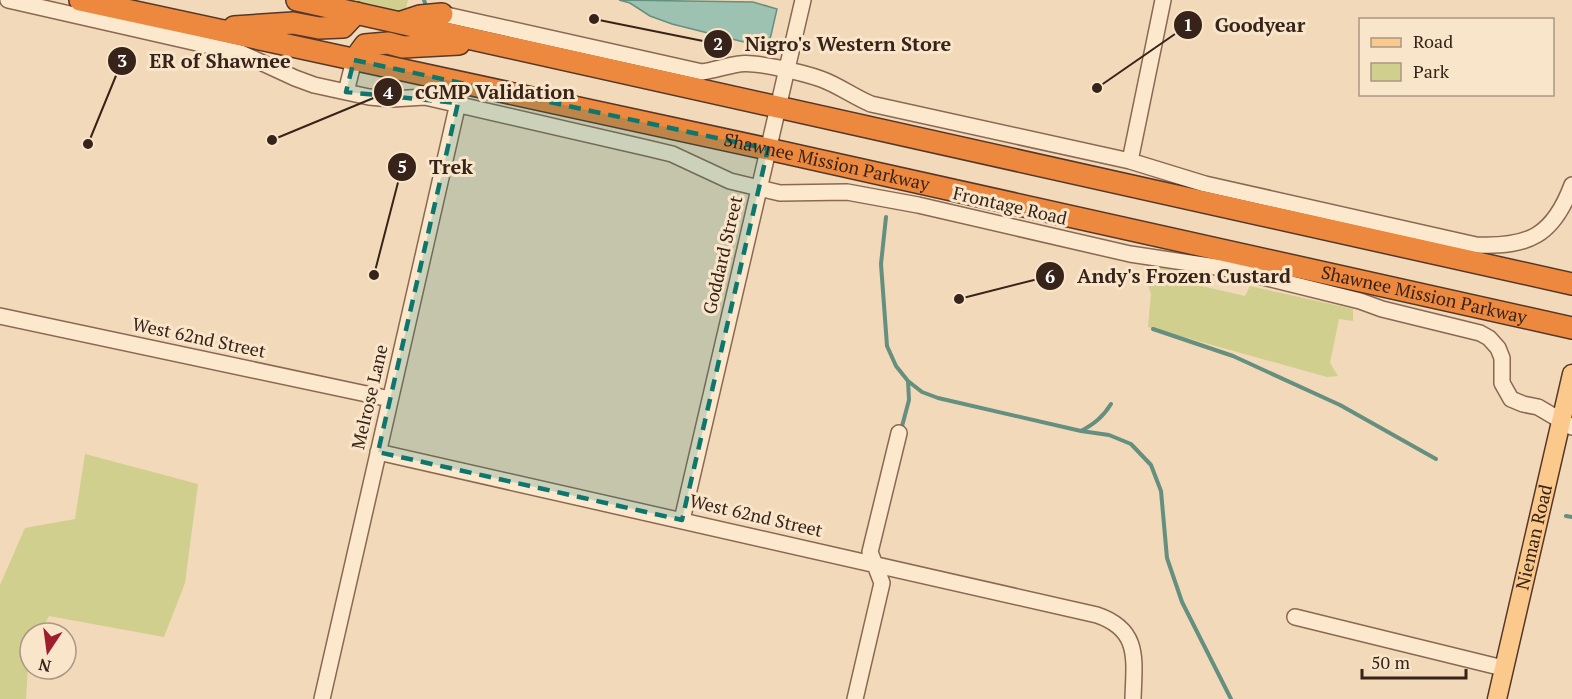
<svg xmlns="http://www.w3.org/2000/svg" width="1572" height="699" font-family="'PT Serif',serif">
<rect width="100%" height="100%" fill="#f2d9b9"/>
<path fill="#d0cf8d" d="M349 0H408L405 13Z
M1162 267 1184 273V282L1245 296 1250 286 1353 309V321L1339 319 1330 363 1338 376 1327 377 1148 327 1151 294 1145 276 1151 271Z
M85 454 198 484 185 583 164 637 49 616 40 633H30L26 699H0V585L25 528 75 519Z"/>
<path fill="#9ec2b2" stroke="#658f7f" stroke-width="1.5" d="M619 0 753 2 777 9 768 48 672 24 650 16 630 3Z"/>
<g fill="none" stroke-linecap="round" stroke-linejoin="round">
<path stroke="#658f7f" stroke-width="4" d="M424 0 425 3
M886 217 881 264 887 346 896 366 908 381 922 392 938 398 1081 431 1109 435 1131 444 1151 465 1161 491 1167 558 1182 602 1231 699
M1153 329 1233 356 1340 405 1436 459
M901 430 909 400 908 381
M1081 431C1094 424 1103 417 1111 404
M1566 516 1572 517"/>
<g stroke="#8a6852" stroke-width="18">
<path id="minor" d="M8 0 241 53 295 78 314 85 369 97 392 99 425 97 647 148 672 154 730 181 759 188 780 193 847 192 918 205 1130 254 1230 269 1360 301 1382 309 1480 333 1489 338 1498 348 1502 358V383L1511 399 1523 404 1538 407 1572 427
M442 14 702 72C715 70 726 66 739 64 755 61 804 73 821 79 838 85 854 97 871 104L1130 161 1205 184 1476 245C1529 247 1553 236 1572 185
M346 92 354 60
M1130 161 1163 0
M0 316 390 399
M378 452 1097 615C1141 630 1134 660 1133 699
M682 520 803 0
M1295 617 1503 668
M322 699 458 103
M855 699 882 583 870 552 899 433"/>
</g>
<g stroke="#563728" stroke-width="21">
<g id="major">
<path id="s1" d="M1497 699 1572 374"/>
</g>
</g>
<g stroke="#563728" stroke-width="24">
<g id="highway">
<path id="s2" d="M80 0 768 149 1572 328"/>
<path d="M297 0 1572 284"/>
<path d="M402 22 420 16 442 14"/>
<path d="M234 27 293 23 319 28 343 27 356 13"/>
<path d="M354 60 365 45 388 43 403 47 459 44"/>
</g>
</g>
<use href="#minor" stroke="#fce8cd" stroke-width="15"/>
<use href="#major" stroke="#fbc98b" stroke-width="18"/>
<use href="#highway" stroke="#ec893f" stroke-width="21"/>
</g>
<path fill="#0f766e" fill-opacity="0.2" stroke="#0f766e" stroke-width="4.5" stroke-dasharray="12 8" stroke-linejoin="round" d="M354 60 768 149 682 520 378 452 458 103 346 92Z"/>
<g text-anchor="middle" stroke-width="6" stroke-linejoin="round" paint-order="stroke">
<g font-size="18" fill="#372319" stroke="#f9e5c9">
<text dy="6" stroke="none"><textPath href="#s2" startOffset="764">Shawnee Mission Parkway</textPath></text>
<text transform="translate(1010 206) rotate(13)" y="6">Frontage Road</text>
<text transform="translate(723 255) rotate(-77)" y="6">Goddard Street</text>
<text dy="6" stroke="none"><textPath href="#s2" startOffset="1376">Shawnee Mission Parkway</textPath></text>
<text transform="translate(199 338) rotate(12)" y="6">West 62nd Street</text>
<text transform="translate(370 397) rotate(-77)" y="6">Melrose Lane</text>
<text transform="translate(756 516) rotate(13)" y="6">West 62nd Street</text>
<text dy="6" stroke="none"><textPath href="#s1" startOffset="166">Nieman Road</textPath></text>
</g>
</g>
<path fill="none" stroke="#372319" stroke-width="2" d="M1097 88L1188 25M594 19L718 44M88 144L122 61M272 140L388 92M374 275L402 167M959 299L1050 276"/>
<g fill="#372319" stroke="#f9e5c9" stroke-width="2">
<circle cx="1097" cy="88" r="6"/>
<circle cx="594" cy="19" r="6"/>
<circle cx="88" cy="144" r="6"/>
<circle cx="272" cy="140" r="6"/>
<circle cx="374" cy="275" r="6"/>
<circle cx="959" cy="299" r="6"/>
<circle cx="1188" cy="25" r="15"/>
<circle cx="718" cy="44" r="15"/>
<circle cx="122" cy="61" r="15"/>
<circle cx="388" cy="92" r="15"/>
<circle cx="402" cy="167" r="15"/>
<circle cx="1050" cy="276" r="15"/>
</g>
<g font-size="18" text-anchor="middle" font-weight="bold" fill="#fff">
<text x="1188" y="31">1</text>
<text x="718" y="50">2</text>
<text x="122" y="67">3</text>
<text x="388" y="99">4</text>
<text x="402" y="173">5</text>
<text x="1050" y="283">6</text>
</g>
<g font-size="20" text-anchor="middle" font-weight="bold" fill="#372319" stroke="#f9e5c9" stroke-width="6" stroke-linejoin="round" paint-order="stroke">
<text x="1260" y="32">Goodyear</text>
<text x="848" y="51">Nigro's Western Store</text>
<text x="220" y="68">ER of Shawnee</text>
<text x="495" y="99">cGMP Validation</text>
<text x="451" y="174">Trek</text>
<text x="1184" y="283">Andy's Frozen Custard</text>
</g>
<rect x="1359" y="18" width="195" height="78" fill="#f9e5c9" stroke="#ab9783" stroke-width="1.5"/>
<rect x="1371" y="38" width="30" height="9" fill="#fbc98b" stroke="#ab9783" stroke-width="1.5"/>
<text x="1413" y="48" font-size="18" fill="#372319">Road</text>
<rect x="1371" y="63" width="30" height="18" fill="#d0cf8d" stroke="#ab9783" stroke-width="1.5"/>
<text x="1413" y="78" font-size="18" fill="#372319">Park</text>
<g transform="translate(48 651) rotate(193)"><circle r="28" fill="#f9e5c9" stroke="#ab9783" stroke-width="1.5"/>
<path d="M0-4.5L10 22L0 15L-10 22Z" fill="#9e1d2f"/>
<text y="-9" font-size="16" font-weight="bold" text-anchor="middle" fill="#372319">N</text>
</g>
<path d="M1362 669v9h104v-9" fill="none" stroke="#372319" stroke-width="3"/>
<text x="1371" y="669" font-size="18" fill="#372319" stroke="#f9e5c9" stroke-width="4.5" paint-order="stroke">50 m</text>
</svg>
